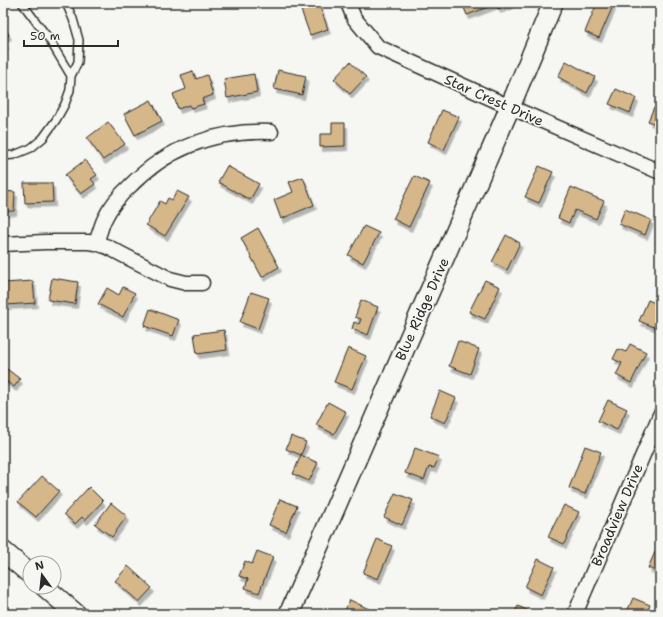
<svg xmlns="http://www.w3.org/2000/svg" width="663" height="617" font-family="'Shantell Sans',sans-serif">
<defs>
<filter id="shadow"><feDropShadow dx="2.5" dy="4.5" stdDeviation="0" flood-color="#0004"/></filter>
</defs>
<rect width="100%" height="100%" fill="#f6f6f2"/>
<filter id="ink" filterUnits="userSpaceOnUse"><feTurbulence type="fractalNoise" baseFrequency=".025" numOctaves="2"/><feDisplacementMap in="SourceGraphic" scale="8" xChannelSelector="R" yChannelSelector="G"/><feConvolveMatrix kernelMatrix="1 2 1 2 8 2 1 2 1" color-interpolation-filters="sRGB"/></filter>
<g filter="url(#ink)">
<path fill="#d5b789" stroke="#2b2b2b" filter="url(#shadow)" d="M462 3H511V4L498 9 496 4 467 15Z
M597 3H605L613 6 599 38 585 32Z
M319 4 328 29 310 35 301 10Z
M3 24 9 35 3 38Z
M3 38 6 45 3 47Z
M566 61 595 77 587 93 558 77Z
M350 62 366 77 350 94 334 79Z
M278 70 306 76 302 95 274 89Z
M193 71 196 79 207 75 213 95 202 99 204 104 191 108 189 105 178 109 173 94 186 89 181 75Z
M254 74 257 92 227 98 224 79Z
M616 89 636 98 630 113 609 104Z
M151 100 162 121 135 135 124 114Z
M654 107 660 109V126L648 121Z
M442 110 459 117 444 150 428 142Z
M108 122 125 144 103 160 87 138Z
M332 123H345V146L320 147V134H332Z
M85 160 97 175 91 179 95 184 81 194 65 175Z
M227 166 259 184 250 200 218 182Z
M539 166 553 172 539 203 525 197Z
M414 176 430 183 409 227 393 219Z
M303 177 314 205 281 219 274 200 293 192 289 182Z
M24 183H52L53 202 25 203Z
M571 187 604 201 596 219 575 210 569 223 558 218Z
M3 191 15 192 14 211H3Z
M177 191 189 197 165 236 146 225 160 201 165 204 168 198 172 200Z
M625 209 651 220 645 235 619 224Z
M364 226 379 233 363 263 348 255Z
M258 228 279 267 262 277 241 238Z
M506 235 520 243 507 270 492 262Z
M52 278 78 282 75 304 48 300Z
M485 280 500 287 485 319 469 312Z
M33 281 35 303 6 305 4 283Z
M123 287 135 293 123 317 98 304 107 288 119 295Z
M251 292 269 298 258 329 240 322Z
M361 300 378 307 368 335 352 329 354 322 359 324 361 319 355 317Z
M648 300 660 305V314L654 327 639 321Z
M150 309 179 320 173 336 144 326Z
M224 330 227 350 197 354 194 334Z
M458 341 479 349 470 374 449 366Z
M630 344 646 352 631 383 616 375 622 363 613 359 618 349 626 352Z
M348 348 366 356 352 389 334 382Z
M3 366 20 379 14 387 3 379Z
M440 391 456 398 445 423 430 416Z
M608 400 627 409 617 430 598 421Z
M328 402 346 412 334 434 316 425Z
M291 436 306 442 301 455 286 449Z
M585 446 601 452 585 494 569 488Z
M415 448 439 457 434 468 429 467 424 480 405 473Z
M301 455 318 463 309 481 293 474Z
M42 476 59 491 36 517 18 502Z
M89 487 103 501 85 520 82 517 75 524 64 514Z
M395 493 413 500 402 525 384 517Z
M280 499 297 506 286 532 269 525Z
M111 503 127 516 112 537 95 524Z
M564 505 579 512 564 544 548 537Z
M377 539 392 546 378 579 363 573Z
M257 551 273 557 259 593 245 588 248 579 239 576 245 561 252 564Z
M655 552 660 554V573L648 568Z
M538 559 554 567 541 595 525 587Z
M128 566 152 588 139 602 115 581Z
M633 598 650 605 646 614H626Z
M350 600 369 609 366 614H343Z
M518 606 533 613 532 614H514Z"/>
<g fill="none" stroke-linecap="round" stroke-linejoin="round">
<g stroke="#2b2b2b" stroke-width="10">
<path id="lane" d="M66 3 73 19 79 40 78 62 71 76
M3 156 14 155 31 148 43 138 56 120 65 104 70 90 71 76 49 39 22 3"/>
</g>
<g stroke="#2b2b2b" stroke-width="17">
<path id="street" d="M348 3 354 18 378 47 510 107 660 172
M96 243C99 235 101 227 104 220 110 207 120 195 130 186 168 147 217 130 271 132
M3 244 45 242H88L96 243 108 247 123 255 170 279 186 283H202
M575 614 660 415"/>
</g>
<g stroke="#2b2b2b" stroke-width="22">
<path id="secondary" d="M3 551 30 574
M45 587 76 614
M289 614 510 107 553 3"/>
</g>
<use href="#lane" stroke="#f6f6f2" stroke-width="7"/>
<use href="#street" stroke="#f6f6f2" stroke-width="14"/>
<use href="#secondary" stroke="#f6f6f2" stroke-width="19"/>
</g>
</g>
<g text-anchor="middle" stroke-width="3.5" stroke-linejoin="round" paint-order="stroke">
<g font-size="14" fill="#2b2b2b" stroke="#f6f6f2">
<text transform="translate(494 100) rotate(24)" y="5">Star Crest Drive</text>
<text transform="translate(422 309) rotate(-66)" y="5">Blue Ridge Drive</text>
<text transform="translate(617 515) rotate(-67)" y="5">Broadview Drive</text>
</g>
</g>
<rect width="663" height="617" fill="none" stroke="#f6f6f2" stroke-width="16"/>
<rect x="8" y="8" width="647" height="601" fill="none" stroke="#2b2b2b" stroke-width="1.5" filter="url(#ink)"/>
<g transform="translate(42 575) rotate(345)"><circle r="19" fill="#f6f6f2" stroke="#a5a5a2"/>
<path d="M0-3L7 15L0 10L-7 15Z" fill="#2b2b2b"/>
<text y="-6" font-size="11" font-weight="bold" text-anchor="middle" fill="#2b2b2b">N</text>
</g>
<path d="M24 40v6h94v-6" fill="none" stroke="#2b2b2b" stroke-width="2"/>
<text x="30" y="40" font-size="12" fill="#2b2b2b" stroke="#f6f6f2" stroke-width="3" paint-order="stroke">50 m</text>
</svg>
